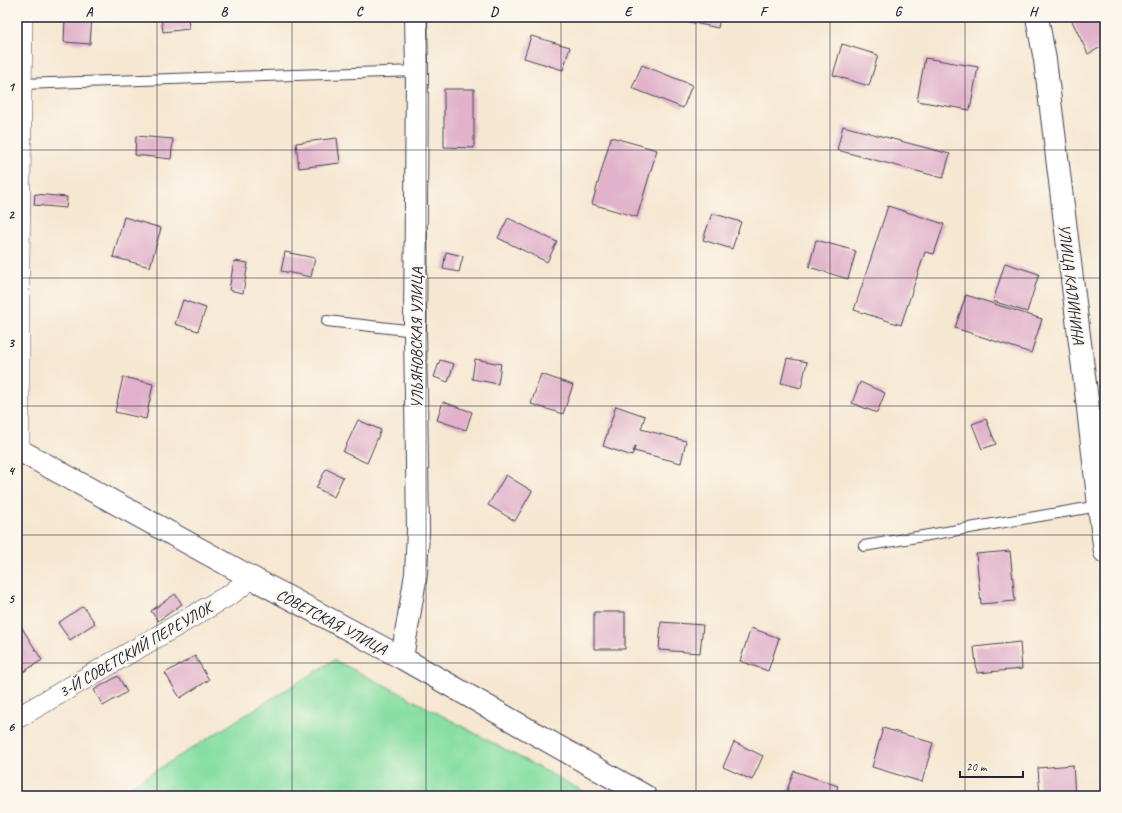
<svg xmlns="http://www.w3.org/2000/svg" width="1122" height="813" font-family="Caveat,sans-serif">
<rect width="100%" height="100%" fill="#fbf7ec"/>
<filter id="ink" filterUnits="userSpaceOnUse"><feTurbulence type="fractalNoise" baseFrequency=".025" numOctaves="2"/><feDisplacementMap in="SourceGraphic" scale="8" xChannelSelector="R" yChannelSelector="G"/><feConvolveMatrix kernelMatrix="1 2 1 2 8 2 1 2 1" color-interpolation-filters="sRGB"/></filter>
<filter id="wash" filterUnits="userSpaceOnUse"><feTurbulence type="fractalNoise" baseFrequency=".012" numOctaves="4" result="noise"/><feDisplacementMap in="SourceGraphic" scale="16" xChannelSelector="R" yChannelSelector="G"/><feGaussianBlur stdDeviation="0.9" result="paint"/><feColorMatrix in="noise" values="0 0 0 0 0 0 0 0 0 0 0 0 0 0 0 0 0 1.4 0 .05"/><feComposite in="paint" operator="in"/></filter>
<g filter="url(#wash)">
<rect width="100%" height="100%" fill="#f6e7d1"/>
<path fill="#88dfa3" stroke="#55806f" d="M334 660 398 692 592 796H115Z"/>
<g id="blocks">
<path fill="#e1b2ca" d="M65 17H92L90 44 64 42Z
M161 17H188L189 29 163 32Z
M665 17H720L718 28Z
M1070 17H1105V50L1103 46 1088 54Z
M531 36 570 47 563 70 524 58Z
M842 44 878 55 869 86 833 75Z
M925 58 978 67 970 110 917 101Z
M642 65 692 85 683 108 632 88Z
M444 89H474V148L444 147Z
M843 126 950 154 943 178 837 150Z
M136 136 173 139 171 159 135 155Z
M611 137 657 150 637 217 592 204Z
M337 138 340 163 299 168 296 143Z
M35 194 67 197 66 208 34 205Z
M888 206 944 224 934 254 925 252 901 325 854 310Z
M712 213 741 222 732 249 703 240Z
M124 217 161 228 150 267 113 257Z
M508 218 557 242 547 262 498 238Z
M816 240 856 251 848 279 809 267Z
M285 252 315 258 311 277 281 271Z
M446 252 463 256 459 272 443 269Z
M234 261 248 263 243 293 229 290Z
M1005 263 1039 274 1027 312 993 301Z
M966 295 1042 319 1031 353 955 328Z
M183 300 206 308 198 331 175 324Z
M787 358 807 362 801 388 781 383Z
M475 359 501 364 498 384 472 379Z
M440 360 454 364 448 382 434 377Z
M541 374 573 385 563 414 531 404Z
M123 377 153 384 146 419 115 412Z
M860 382 885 393 877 413 852 403Z
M443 402 472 412 466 430 437 420Z
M616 406 645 416 641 429 686 441 681 463 634 451 635 446 632 456 603 446Z
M986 419 996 444 982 449 972 424Z
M358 420 381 430 367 463 343 452Z
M326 469 343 477 334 497 316 488Z
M506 475 532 491 515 521 488 505Z
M1010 551 1015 601 981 604 976 554Z
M175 594 182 604 158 621 151 611Z
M83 606 95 623 70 640 58 623Z
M594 612H625V649H594Z
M17 620 42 660 17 676Z
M661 622 703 625 700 653 659 650Z
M751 628 779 638 768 671 740 661Z
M1020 642 1022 669 977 673 974 647Z
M195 656 209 680 180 698 165 673Z
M118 676 127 692 103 706 94 690Z
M883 728 933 743 922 782 872 767Z
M734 742 763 756 752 780 723 767Z
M1073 765 1075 796H1040L1038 768Z
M794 771 838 786 835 796H785Z
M17 782 21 792 17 794Z"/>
</g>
</g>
<g filter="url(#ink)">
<use href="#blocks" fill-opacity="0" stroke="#424052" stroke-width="1"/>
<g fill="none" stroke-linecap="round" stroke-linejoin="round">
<g stroke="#424052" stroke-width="12">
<path id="lane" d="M21 84 417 71
M327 321 415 331
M864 546 1099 506"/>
</g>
<g stroke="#424052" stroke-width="22">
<path id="street" d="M19 450V261L22 17
M17 718 231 594 252 578"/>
</g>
<g stroke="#424052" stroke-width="24">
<path id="secondary" d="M1037 17 1045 60 1087 400 1099 506 1105 552
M17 449 252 578 402 658 645 796
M402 658 416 574 418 530 415 331 417 71 416 17"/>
</g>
<use href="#lane" stroke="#fff" stroke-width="10"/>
<use href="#street" stroke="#fff" stroke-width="21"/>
<use href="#secondary" stroke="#fff" stroke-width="22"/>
</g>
</g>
<path fill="none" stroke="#22223b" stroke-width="1" stroke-opacity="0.55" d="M157 17V796M292 17V796M426 17V796M561 17V796M696 17V796M830 17V796M965 17V796M17 150H1105M17 278H1105M17 406H1105M17 535H1105M17 663H1105"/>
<g text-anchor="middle" stroke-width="4" stroke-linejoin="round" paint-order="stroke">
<g font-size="16" fill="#22223b" stroke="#fbf7ec">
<text transform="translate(1072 284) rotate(83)" y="6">УЛИЦА КАЛИНИНА</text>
<text transform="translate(416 338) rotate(-90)" y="6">УЛЬЯНОВСКАЯ УЛИЦА</text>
<text transform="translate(332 621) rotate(28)" y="6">СОВЕТСКАЯ УЛИЦА</text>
<text transform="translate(135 649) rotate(-30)" y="6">3-Й СОВЕТСКИЙ ПЕРЕУЛОК</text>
</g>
</g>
<rect width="1122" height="813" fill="none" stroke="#fbf7ec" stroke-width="44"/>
<path d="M960 771v6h63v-6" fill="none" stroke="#22223b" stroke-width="2"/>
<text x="966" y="771" font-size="12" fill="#22223b" stroke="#fbf7ec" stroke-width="3" paint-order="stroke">20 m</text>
<rect x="22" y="22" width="1078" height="769" fill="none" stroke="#22223b" stroke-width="1.5"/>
<g font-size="13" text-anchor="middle" font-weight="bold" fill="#22223b">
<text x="89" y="16">A</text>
<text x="224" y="16">B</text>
<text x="359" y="16">C</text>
<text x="494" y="16">D</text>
<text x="628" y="16">E</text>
<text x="763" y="16">F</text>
<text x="898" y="16">G</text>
<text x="1033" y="16">H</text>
<text x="11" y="91">1</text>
<text x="11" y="219">2</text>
<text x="11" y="347">3</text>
<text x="11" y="475">4</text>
<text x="11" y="603">5</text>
<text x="11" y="731">6</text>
</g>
</svg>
